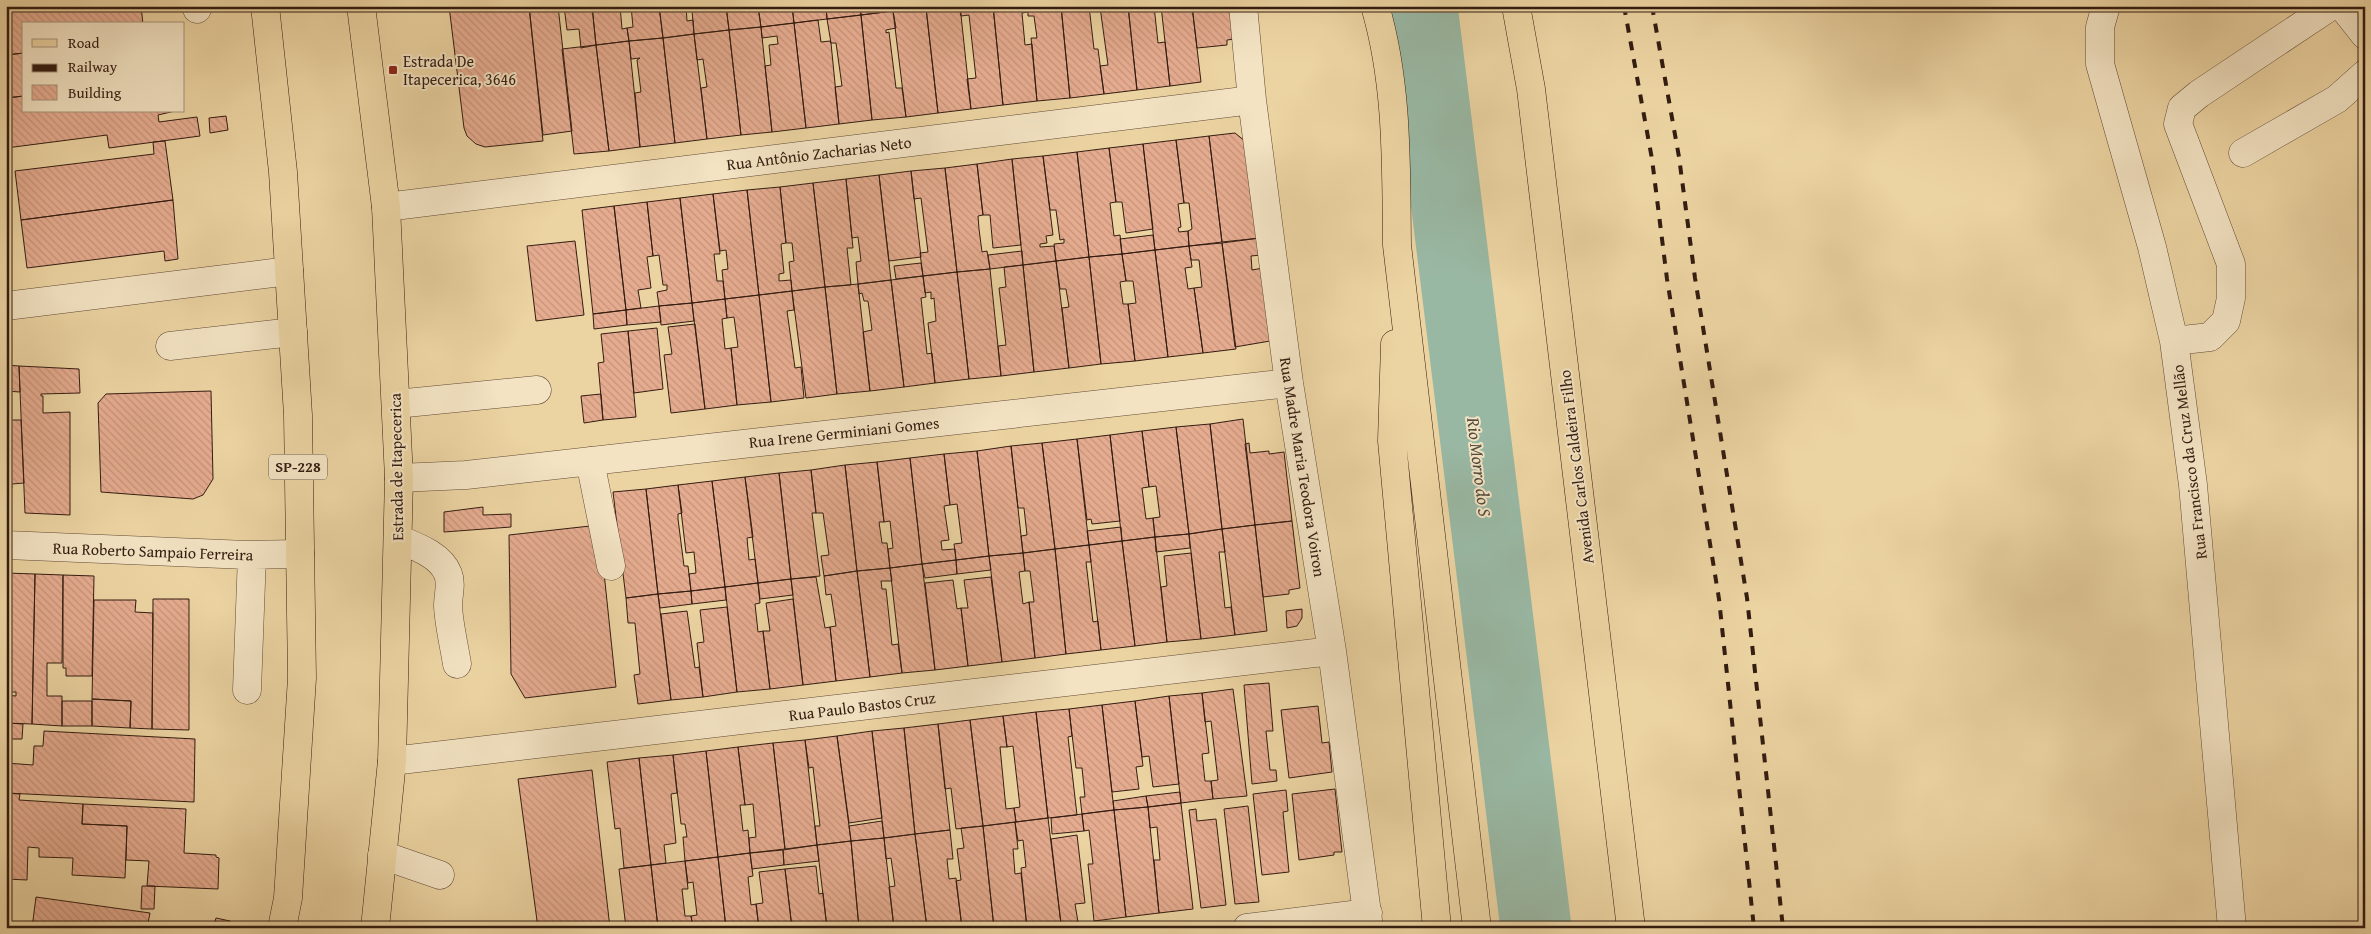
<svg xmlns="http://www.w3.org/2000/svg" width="2371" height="934" font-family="'Gentium Book Plus',serif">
<defs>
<pattern id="building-back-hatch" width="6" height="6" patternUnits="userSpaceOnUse" patternTransform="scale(1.25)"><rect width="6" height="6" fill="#e6ac90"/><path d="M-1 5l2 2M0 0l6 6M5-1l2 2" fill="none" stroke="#c6937b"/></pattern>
</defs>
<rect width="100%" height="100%" fill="#ecd4a2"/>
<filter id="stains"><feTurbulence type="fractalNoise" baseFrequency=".004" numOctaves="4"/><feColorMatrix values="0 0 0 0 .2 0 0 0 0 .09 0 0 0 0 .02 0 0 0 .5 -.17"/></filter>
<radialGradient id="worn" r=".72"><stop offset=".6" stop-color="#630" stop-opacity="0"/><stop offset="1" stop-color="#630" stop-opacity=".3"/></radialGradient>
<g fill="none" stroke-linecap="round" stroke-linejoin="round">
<path stroke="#99b8a4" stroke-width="71" d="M1422 6 1536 928"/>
</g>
<path fill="url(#building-back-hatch)" stroke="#331c11" d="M6 6H141L143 24H24V53L6 55Z
M449 6H529L543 141 485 147 476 144 467 136 464 128Z
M529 6H558L572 131 543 135Z
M564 6H592L596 45 581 48 579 29 567 30Z
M592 6H620L622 29 627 28 629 41 596 45Z
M631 6H659L663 38 629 41 627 28 633 27Z
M659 6H686L687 21 693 20 694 34 663 38Z
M698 6H726L729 30 694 34 692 10H699Z
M726 6 758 7 761 27 729 30Z
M792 6H826L827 19 794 23Z
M792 6 794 23 761 27 758 6Z
M826 6H860L861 15 827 19Z
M860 6H893V11L861 15Z
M893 6H926V8L893 11Z
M940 6H960L971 109 938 113 926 8Z
M960 6H993L1003 105 971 109 967 79 976 78 969 15 961 16Z
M993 6H1028V12L1022 13 1025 45 1032 44 1037 101 1003 105Z
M1028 6H1061L1070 98 1037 101 1031 38H1037L1034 16H1028Z
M1061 6H1089L1094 49H1098L1104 94 1070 98Z
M1107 6H1128L1137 90 1104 94 1100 66 1108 65 1100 7Z
M1128 6H1154L1158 43 1165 42 1170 86 1137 90Z
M1161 6H1192L1201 82 1170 86Z
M1192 6H1232L1235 39 1227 40V45L1197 48Z
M926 8 938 113 906 117 893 11Z
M893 11 896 28 886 30V33L889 32 896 88H902L906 117 872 120 861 15Z
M861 15 872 120 839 124 835 87 842 86 836 43H831L827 19Z
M818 20 821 42 830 41 831 43 839 124 806 128 794 23Z
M794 23 806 128 772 132 765 66 771 65 769 45 778 44 777 36 762 38 761 27Z
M761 27 772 132 741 135 729 30Z
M729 30 741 135 707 139 701 88 707 87 703 59 697 60 694 34Z
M694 34 707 139 675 143 663 38Z
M663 38 675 143 640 147 635 93 641 92 637 60 640 58 631 59 629 41Z
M629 41 640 147 609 151 596 45Z
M596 45 609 151 574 154 562 49Z
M24 53V96L6 98V55Z
M24 96V111H175L158 115 159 122 197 117 200 136 109 148 107 135 6 148V98Z
M226 116 228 130 210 133 209 118Z
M1235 133 1250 145 1260 238 1222 242 1209 136Z
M1209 136 1222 242 1189 246 1188 231 1192 229 1189 203H1184L1176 140Z
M1176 140 1184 203 1178 204 1181 227 1178 228 1179 232 1188 231 1189 246 1155 250 1143 144Z
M165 141 173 200 21 220 15 171 154 154 153 142Z
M1143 144 1153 229 1126 233 1122 202H1116L1109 148Z
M1109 148 1116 202 1110 203 1114 236 1120 235 1122 254 1089 257 1077 152Z
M1077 152 1089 257 1056 261 1054 244 1064 243V239L1060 240 1056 210H1050L1043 156Z
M1043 156 1053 235 1046 236 1047 243 1040 244V247L1054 246 1056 261 1023 265 1012 159Z
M1012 159 1021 245 993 248 990 215H983L977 164Z
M977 164 983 215 978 216 979 229 982 252 987 251 990 269 957 272 945 168Z
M945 168 957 272 923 276 920 253 928 252 921 198 914 199 911 171Z
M911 171 921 257 889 261 879 175Z
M879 175 891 280 858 284 856 262 861 261 858 237 852 238 846 179Z
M846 179 853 248H847L851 285 825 287 813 183Z
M813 183 825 287 792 291 789 262 794 261 792 243H786L780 187Z
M780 187 786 243 781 244 784 273 779 274V281L791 280 792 291 759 295 747 190Z
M747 190 759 295 725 299 722 270 728 269 726 250 720 251 713 194Z
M713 194 720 254H714L717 281H723L725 299 692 303 680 198Z
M680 198 692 303 659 306 657 292 667 290V285H663L659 255 653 256 647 202Z
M173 200 178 259 165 261 164 251 27 268 21 220Z
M647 202 653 256 647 257 651 288 638 290 641 308 626 310 614 206Z
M614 206 626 310 593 314 582 210Z
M1153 235 1155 250 1122 254 1120 239Z
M1260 238 1261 255 1251 256 1252 270 1263 268 1270 341 1235 347 1222 243Z
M575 241 584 315 536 321 527 246Z
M1222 243 1236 349 1203 353 1194 288 1202 287 1199 260H1191L1189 246Z
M1189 246 1192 267 1185 268 1188 289 1194 288 1203 353 1168 357 1155 250Z
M1155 250 1168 357 1135 361 1128 304 1136 303 1133 281H1126L1122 254Z
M1022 251 1023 265 990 269 988 255Z
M1122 254 1126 281 1120 282 1123 304H1128L1135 361 1101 364 1089 257Z
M1089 257 1101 364 1069 368 1062 308 1069 307 1066 289H1060L1056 261Z
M1056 261 1069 368 1034 372 1023 265Z
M921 263 923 276 896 279 894 266Z
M1023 265 1034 372 1001 376 998 346 1006 345 999 288 1006 287 1004 267Z
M990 269 1001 376 969 379 957 272Z
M957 272 969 379 935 383 928 323 936 321 934 298 931 299V292L925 293 923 276Z
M923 276 926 297 921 298 927 354 932 353 935 383 904 387 891 280Z
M891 280 904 387 870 391 863 332 872 330 868 301H864L862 293 859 294 858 284Z
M858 284 870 391 837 394 825 287Z
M825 287 837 394 806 398 792 291Z
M792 291 794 310 787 311 795 368 801 367 804 398 771 402 759 295Z
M759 295 771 402 737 405 731 348 738 347 734 317 727 318 725 299Z
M725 299 727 318 722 319 725 349 731 348 737 405 705 409 692 303Z
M692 303 694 321 661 325 659 306Z
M659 306 661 322 627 325 626 310Z
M626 310 627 325 594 329 593 314Z
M695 324 705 409 671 413 664 355 672 354 668 327Z
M657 328 663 389 634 393 628 331Z
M628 331 636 417 603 420 598 363 604 362 601 334Z
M6 365 19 366 20 392 6 391Z
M19 366 79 369 80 393 41 394V396H43V413L70 412V515L25 513Z
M211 391 213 479 203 495 193 499 101 492 98 403 106 394Z
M601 394 603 420 584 423 581 396Z
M6 416H10V420H21L24 483 12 484V488H6Z
M1243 419 1255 525 1222 529 1210 424Z
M1210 424 1222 529 1189 534 1176 427Z
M1176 427 1189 534 1155 537 1153 518 1160 517 1156 486 1149 487 1142 431Z
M1142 431 1149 487 1142 488 1146 519 1153 518 1155 537 1122 541 1110 435Z
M1110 435 1120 521 1092 524 1091 519 1087 520 1077 439Z
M1077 439 1089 545 1055 549 1042 443Z
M1042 443 1055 549 1023 553 1021 536 1027 535 1024 508H1018L1011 446Z
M1249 443 1250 453 1269 451V454L1284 452 1292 521 1255 525 1245 444Z
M1011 446 1023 553 989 556 977 451Z
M977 451 989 556 956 560 954 544 962 543 957 504 950 505 944 454Z
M944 454 950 505 944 506 949 540 941 541 942 550 955 549 956 560 922 564 910 458Z
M910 458 922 564 890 568 888 549 893 548 890 521 884 522 877 462Z
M877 462 884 522H879L882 543H887L890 568 857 571 845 465Z
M845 465 857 571 824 576 821 556 829 555 823 513H816L811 470Z
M811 470 816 513H812L820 576 791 579 779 473Z
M779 473 791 579 758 583 745 477Z
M745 477 753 537 747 538 749 560 755 559 758 583 725 587 712 481Z
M712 481 725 587 691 591 689 574 696 573 694 552 686 553 678 485Z
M678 485 682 513 678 514V519L684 566H688L691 591 658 594 646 489Z
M646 489 658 594 626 598 613 492Z
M483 507V515L511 514V527L444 532V512Z
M1292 521 1300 588 1289 590V594L1263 597 1255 525Z
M599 525 616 687 525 698 511 674 509 535Z
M1255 525 1267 631 1235 635 1222 529Z
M1121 527 1122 541 1089 545 1087 531Z
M1222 529 1225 552H1219L1225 608 1231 607 1235 635 1201 639 1189 534Z
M1189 534 1190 548 1156 552 1155 537Z
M1155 537 1167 642 1135 646 1122 541Z
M1122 541 1135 646 1101 650 1089 545Z
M1089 545 1091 562H1086L1093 622 1098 621 1101 650 1066 654 1055 549Z
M1055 549 1066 654 1035 658 1029 602H1034L1030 571H1025L1023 553Z
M1023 553 1025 571 1019 572 1023 604 1029 602 1035 658 1002 662 989 556Z
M1191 553 1201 639 1167 642 1161 587 1167 586 1164 556Z
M989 556 991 570 957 574 956 560Z
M956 560 957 574 925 578 922 564Z
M922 564 935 670 902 673 890 568Z
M890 568 892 581H881L882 589H886L892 645 898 644 902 673 870 677 857 571Z
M857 571 870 677 836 681 830 627 836 626 831 594 826 595 824 576Z
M6 573 35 574 32 724 6 723V695L16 696V692H8L10 629H6Z
M35 574 63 575 62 663H47V696H62V726L32 724Z
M63 575 94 576 92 676H66V668H63Z
M816 577 825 628 830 627 836 681 803 685 791 579Z
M991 577 1002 662 968 666 961 608H968L964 580Z
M791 579 793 595 760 599 758 583Z
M953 580 957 609 961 608 968 666 935 670 925 583Z
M758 583 760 603 755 604 758 632 763 631 770 689 737 692 725 587Z
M725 587 726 600 692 604 691 591Z
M691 591 692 604 660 608 658 594Z
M658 594 671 700 638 704 634 675 640 674 635 623H628L626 598Z
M153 599H189V730L152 729Z
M793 599 803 685 770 689 763 631H770L766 603Z
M94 600H136L135 612 153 613 152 729 130 728 131 701 92 699Z
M727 607 737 692 703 697 697 643 704 642 700 610Z
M1302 609V618L1297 626 1287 628 1286 611Z
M687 611 695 668 699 667 703 697 671 700 661 614Z
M1269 683 1273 731H1266L1270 770H1276L1277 781 1252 784 1244 685Z
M1233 689 1247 796 1213 799 1211 781 1218 780 1211 721 1205 722 1202 693Z
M1202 693 1209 753 1202 754 1205 781H1211L1213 799 1181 803 1169 696Z
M1169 696 1179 784 1153 787 1149 756 1142 757 1135 701Z
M92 699 131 701 130 728 92 726Z
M62 701H92V726H62Z
M1135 701 1143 766 1136 767 1139 789 1112 792 1102 705Z
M1102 705 1114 810 1082 814 1080 797H1085L1082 768H1076L1069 709Z
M1318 706 1322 743 1329 742 1332 772 1289 778 1281 710Z
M1069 709 1072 736 1068 737 1077 815 1048 818 1036 712Z
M1036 712 1048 818 1016 822 1014 808 1020 807 1013 746 1007 747 1003 716Z
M1003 716 1007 747H1000L1006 809 1014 808 1016 822 983 826 970 720Z
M970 720 983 826 956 829 951 788 945 789 938 724Z
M6 723 23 724 22 739H6Z
M938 724 950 830 915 834 904 728Z
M904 728 915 834 884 838 872 731Z
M44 731 195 739 194 802 6 793V763L33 765 34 746H43Z
M872 731 882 818 849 823 837 736Z
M837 736 851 841 817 845 815 826H820L813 767 809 768 805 740Z
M805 740 817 845 785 849 773 743Z
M773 743 785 849 750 853 749 838 756 837 753 804 745 805 738 747Z
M738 747 745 805H740L743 831 748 830 750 853 718 857 706 751Z
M706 751 718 857 685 861 683 837H687L685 824H681L673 755Z
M673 755 677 793 671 794 676 843 664 845 666 863 651 865 639 758Z
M639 758 651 865 624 868 620 828 615 829 607 762Z
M592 770 610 928H538L518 779Z
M1335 789 1342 852H1334V855L1299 860 1292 794Z
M1286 790 1288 811 1283 812 1289 872 1262 875 1253 794Z
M1180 792 1181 803 1148 807 1146 796Z
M6 793 20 794 19 800 83 804 82 824 127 826 125 878 72 875 73 858 39 857V848L28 847 27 880 6 879Z
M1146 796 1148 807 1114 810 1113 801Z
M1181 803 1193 909 1159 913 1154 860H1160L1157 827 1150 828 1148 807Z
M83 804 186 809 184 853 216 855V857L219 858 218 889 147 886 149 861 126 860 127 826 82 824Z
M1248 806 1259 902 1235 904 1224 809Z
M1148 807 1159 913 1126 917 1114 810Z
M1196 809 1197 821 1216 819 1226 905 1201 908 1189 810Z
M1114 810 1126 917 1094 921 1088 864H1093L1089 830 1084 831 1082 814Z
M1082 814 1084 831 1052 834 1051 818Z
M1048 818 1061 924 1027 928 1021 868 1026 867 1023 840 1018 841 1015 822Z
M882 821 884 838 851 841 849 826Z
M1015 822 1018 849H1013L1015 874 1021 873 1027 928H994L983 826Z
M983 826 994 928H962L956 881 961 880 957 849 964 848 961 828Z
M950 830 953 859H947L949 879 956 878 962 928H927L915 834Z
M915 834 927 928H894L889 887 895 886 891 858 886 859 884 838Z
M1077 835 1085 903 1075 904 1078 922 1061 924 1051 839Z
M884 838 894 928H859L851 841Z
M851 841 859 928H827L817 845Z
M817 845 819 861 784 865 783 850Z
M783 850 784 865 752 869 750 853Z
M750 853 753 876 748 877 751 905 756 904 759 928H726L718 857Z
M718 857 726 928H693L691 916 697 915 693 882 688 883 685 861Z
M685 861 688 889H682L685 916H691L693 928H658L651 865Z
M651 865 658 928H626L619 869Z
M816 866 819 894 823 893 827 928H792L785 869Z
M785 869 792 928H759L756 904 763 903 759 872Z
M142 886H155L154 909H141Z
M36 897 150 913 147 928H32Z
M216 918 230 921 228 928H213Z"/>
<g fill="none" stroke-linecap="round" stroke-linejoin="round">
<g stroke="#614a35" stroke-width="29">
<path id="minor" d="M1243 6 1252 100 1289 383 1332 651 1369 928
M2106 6 2100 27V64L2152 247 2174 341 2193 485 2232 928
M2342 6 2365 35
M197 9 198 6
M2243 153 2337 99 2365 74
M386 207 1252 100
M6 306 289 271
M2174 341 2210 337 2226 321 2231 298V264L2178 124 2182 108 2199 94 2331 6
M170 346 293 332
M396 404 537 390
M590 461 611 566
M399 478 466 475 1289 383
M398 539C415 546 441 555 448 574 452 584 448 595 448 606 449 625 454 645 457 664
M6 545 247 555 300 554
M247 690 252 555
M392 761 1332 651
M382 855 440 875
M1247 928 1368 913"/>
</g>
<g stroke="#331c11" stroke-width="29">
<path id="major" d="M265 6 283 172 298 415 302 678 288 898 282 928
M361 6 386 207 399 478 392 761 375 928
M1375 6C1398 84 1396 165 1397 245L1477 928
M1516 6 1531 89 1631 928
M1395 344 1392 441 1437 928"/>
</g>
<use href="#minor" stroke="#f3e3c3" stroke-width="28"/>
<use href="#major" stroke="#ecd4a2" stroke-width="28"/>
<path stroke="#331c11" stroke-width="4" stroke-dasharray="9 9" stroke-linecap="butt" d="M1624 6 1652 159 1667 279 1719 599 1754 928
M1652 6 1679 157 1695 278 1747 598 1783 928"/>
</g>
<rect fill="#8f2418" stroke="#f3e3c3" stroke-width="2" x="388" y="65" width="10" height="10" rx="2.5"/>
<g text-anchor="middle" stroke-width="4" stroke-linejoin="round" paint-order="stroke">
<rect fill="#f3e3c3" stroke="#6d5846" stroke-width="1" x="269" y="454.5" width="58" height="25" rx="4"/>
<g font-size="15" font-weight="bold" fill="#331c11">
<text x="298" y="472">SP-228</text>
</g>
<g font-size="16" fill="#331c11" stroke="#f3e3c3" text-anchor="start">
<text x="403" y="67">Estrada De<tspan x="403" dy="18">Itapecerica, 3646</tspan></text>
</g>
<g font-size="16" fill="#331c11" stroke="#f3e3c3">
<text transform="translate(819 153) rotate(-7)" y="6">Rua Antônio Zacharias Neto</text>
<text transform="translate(844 432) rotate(-6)" y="6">Rua Irene Germiniani Gomes</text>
<text transform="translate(2189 462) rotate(-97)" y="6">Rua Francisco da Cruz Mellão</text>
<text transform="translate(396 467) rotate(-91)" y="6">Estrada de Itapecerica</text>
<text transform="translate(1303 467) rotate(81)" y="6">Rua Madre Maria Teodora Voiron</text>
<text transform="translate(1576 467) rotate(-97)" y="6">Avenida Carlos Caldeira Filho</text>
<text transform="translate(153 551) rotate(2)" y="6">Rua Roberto Sampaio Ferreira</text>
<text transform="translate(862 706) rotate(-7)" y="6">Rua Paulo Bastos Cruz</text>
</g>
<g font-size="18" font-style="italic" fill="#524b3d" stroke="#f3e3c3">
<text transform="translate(1479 467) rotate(83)" y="6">Rio Morro do S</text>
</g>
</g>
<rect width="2371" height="934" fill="none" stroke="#ecd4a2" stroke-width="25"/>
<rect x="8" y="8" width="2356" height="919" fill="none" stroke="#331c11" stroke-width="2.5"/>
<rect x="12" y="12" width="2346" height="909" fill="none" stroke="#331c11"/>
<rect x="22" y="22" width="162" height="90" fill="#f3e3c3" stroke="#a6937c"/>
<rect x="32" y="39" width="25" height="8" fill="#ecd4a2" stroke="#a6937c"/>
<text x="68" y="48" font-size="15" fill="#331c11">Road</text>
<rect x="32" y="64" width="25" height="8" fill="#331c11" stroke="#a6937c"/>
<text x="68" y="72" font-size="15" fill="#331c11">Railway</text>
<rect x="32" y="85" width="25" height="15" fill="url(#building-back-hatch)" stroke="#a6937c"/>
<text x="68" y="98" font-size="15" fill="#331c11">Building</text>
<rect width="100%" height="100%" filter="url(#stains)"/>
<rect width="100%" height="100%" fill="url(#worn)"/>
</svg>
